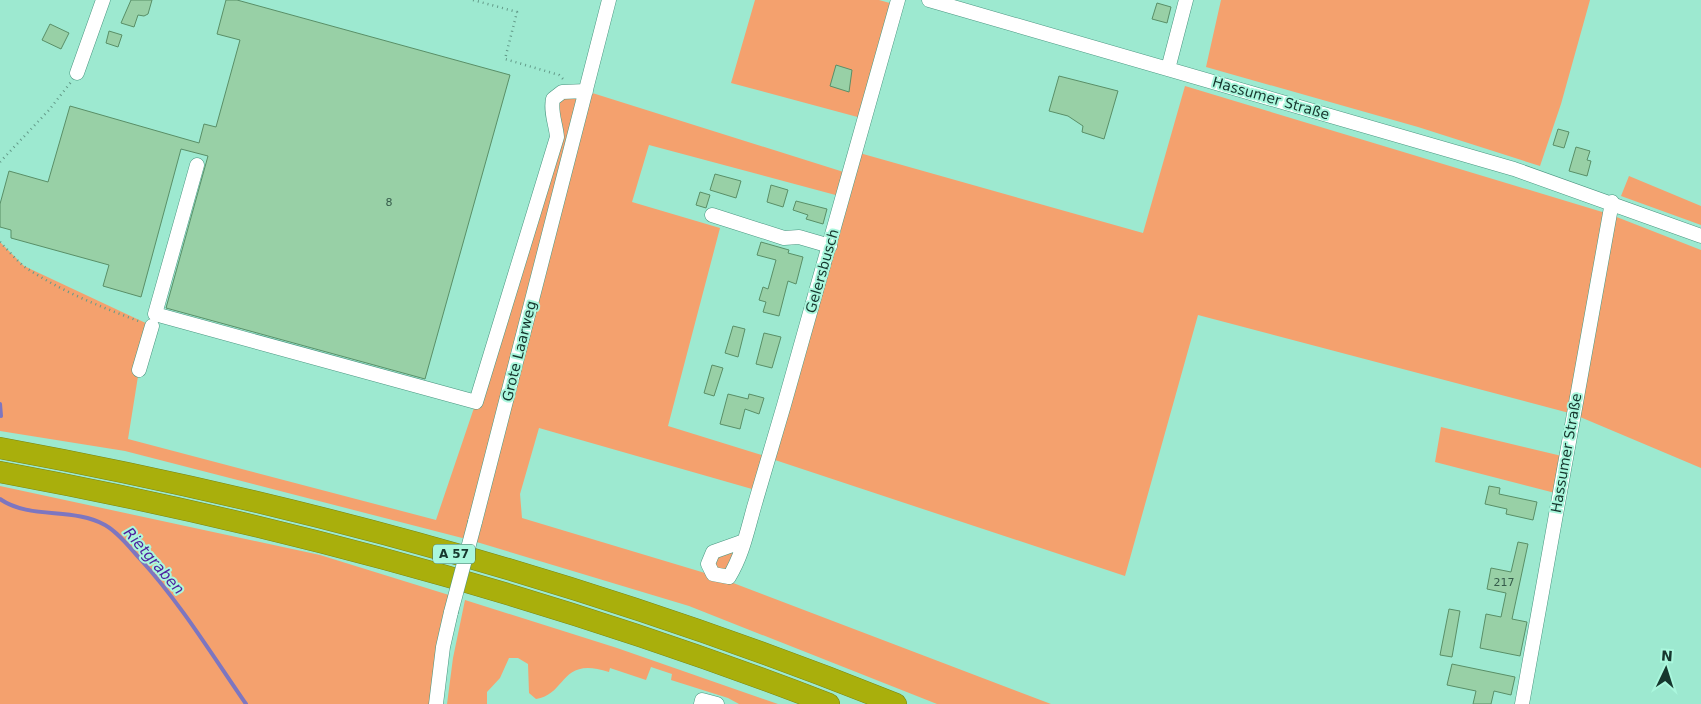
<svg xmlns="http://www.w3.org/2000/svg" width="1701" height="704" font-family="'DejaVu Sans',sans-serif">
<rect width="100%" height="100%" fill="#9de9d0"/>
<path fill="#f4a16e" fill-rule="evenodd" d="M755 0H879L897 5 865 119 731 83Z
M1221 0H1590L1561 104 1540 166 1418 127 1206 67Z
M1185 86 1609 214 1701 250V468L1573 414 1198 315 1125 576 769 458 759 491 539 428 520 494 522 518 715 576 713 552 744 541 720 578 1051 704H937L689 606 470 540 125 451 0 431V242L24 266 152 326 139 370 128 439 436 520 476 402 557 137 553 99 586 91 850 174 856 152 1143 233ZM649 145 843 197 768 457 668 426 720 228 632 202Z
M1629 176 1701 206V225L1621 196Z
M1441 427 1566 457 1559 494 1435 462Z
M0 486 320 555 449 595 439 632 429 704H0Z
M465 600 617 648 778 704H739L728 698 671 680 672 674 651 667 646 680 610 668 609 672C559 656 568 694 536 699L529 693 528 664 518 658H509L500 678 487 692V704H447L453 658Z"/>
<g fill="none" stroke-linecap="round" stroke-linejoin="round">
<path stroke="#7d76c0" stroke-width="4" d="M0 404 1 416
M0 499C30 520 73 507 105 525 119 533 130 548 141 560 181 604 212 655 246 704"/>
</g>
<path fill="#98d0a6" stroke="#598f67" d="M131 0H152L148 14 144 16 138 15 134 27 121 23Z
M226 0H237L510 75 425 379 166 308 208 156 181 149 141 297 103 286 109 265 11 238V230L0 227V204L9 171 48 182 70 106 199 143 204 124 216 127 240 40 217 34Z
M1157 3 1171 7 1167 23 1152 19Z
M50 24 69 33 61 49 42 40Z
M109 31 122 35 118 47 106 43Z
M836 65 852 70 849 92 830 86Z
M1059 76 1118 91 1104 139 1082 132 1083 126 1068 116 1049 111Z
M1558 129 1569 132 1564 148 1553 145Z
M1576 147 1590 151 1587 160 1591 161 1587 176 1569 171Z
M715 174 741 181 736 198 710 190Z
M771 185 788 190 783 207 767 202Z
M700 192 710 195 706 208 696 205Z
M796 201 827 209 823 224 806 219 808 215 793 210Z
M761 242 789 250 788 253 803 257 796 284 788 281 779 316 763 312 766 302 759 300 763 287 768 289 776 260 757 255Z
M733 326 745 329 738 357 725 353Z
M764 333 781 337 772 368 756 364Z
M712 365 723 368 714 396 704 393Z
M728 394 748 399 749 394 764 398 759 414 745 409 740 429 720 424Z
M1489 486 1500 488 1499 494 1537 502 1533 520 1506 514 1507 509 1485 504Z
M1518 542 1528 544 1512 619 1527 622 1520 656 1480 648 1486 614 1501 617 1506 593 1487 589 1491 568 1511 572Z
M1449 609 1460 611 1452 657 1440 655Z
M1452 664 1515 677 1511 695 1494 691 1491 704H1473L1476 691 1447 685Z"/>
<g fill="none" stroke-linecap="round" stroke-linejoin="round">
<g stroke="#4a9680" stroke-width="15">
<path id="minor" d="M929 0 1514 169 1701 236
M1168 69 1186 0
M77 73 103 0
M197 165 155 314 476 402 557 137C556 124 550 112 553 99L562 92 586 91
M712 215 784 238 799 237 830 246
M139 370 152 326
M475 522 609 0
M744 541 713 552 708 564 713 574 729 577C742 556 747 532 754 507 764 473 774 439 784 405 823 270 861 135 898 0
M436 704 443 647 451 612
M701 704 702 700 717 704
M1522 704 1612 202"/>
</g>
<g stroke="#768518" stroke-width="22">
<path id="highway" d="M0 448C306 504 607 588 896 704
M0 472C282 524 562 601 829 704"/>
</g>
<path stroke="#629a88" stroke-width="2.5" stroke-dasharray="1 4" stroke-linecap="butt" d="M473 0 517 12 505 59 559 75 563 79
M0 162 49 110 71 82
M0 242C8 250 16 260 25 267 60 291 101 307 141 322"/>
<use href="#minor" stroke="#fff" stroke-width="14"/>
<use href="#highway" stroke="#a9af0c" stroke-width="21"/>
<g stroke="#4a9680" stroke-width="15" stroke-linecap="butt">
<path id="minor-bridge" d="M451 612 475 522"/>
</g>
<use href="#minor-bridge" stroke="#fff" stroke-width="14"/>
</g>
<g text-anchor="middle" stroke-width="4" stroke-linejoin="round" paint-order="stroke">
<g font-size="11" fill="#365c4b">
<text x="389" y="206">8</text>
<text x="1504" y="586">217</text>
</g>
<rect fill="#aaf7dd" stroke="#427062" stroke-width="1" x="433" y="544.5" width="42" height="19" rx="4"/>
<g font-size="12" font-weight="bold" fill="#16362d">
<text x="454" y="558">A 57</text>
</g>
<g font-size="14" fill="#16362d" stroke="#aaf7dd">
<text transform="translate(1271 98) rotate(16)" y="5">Hassumer Straße</text>
<text transform="translate(822 271) rotate(-74)" y="5">Gelersbusch</text>
<text transform="translate(519 351) rotate(-76)" y="5">Grote Laarweg</text>
<text transform="translate(1566 453) rotate(-80)" y="5">Hassumer Straße</text>
</g>
<g font-size="15" font-style="italic" fill="#4e219f" stroke="#aaf7dd">
<text transform="translate(154 561) rotate(49)" y="5">Rietgraben</text>
</g>
</g>
<g transform="translate(1666 669) rotate(4)" stroke="#aaf7dd" stroke-width="4" paint-order="stroke">
<path d="M0-4L9 19L0 12L-9 19Z" fill="#16362d"/>
<text y="-8" font-size="14" font-weight="bold" text-anchor="middle" fill="#16362d">N</text>
</g>
</svg>
